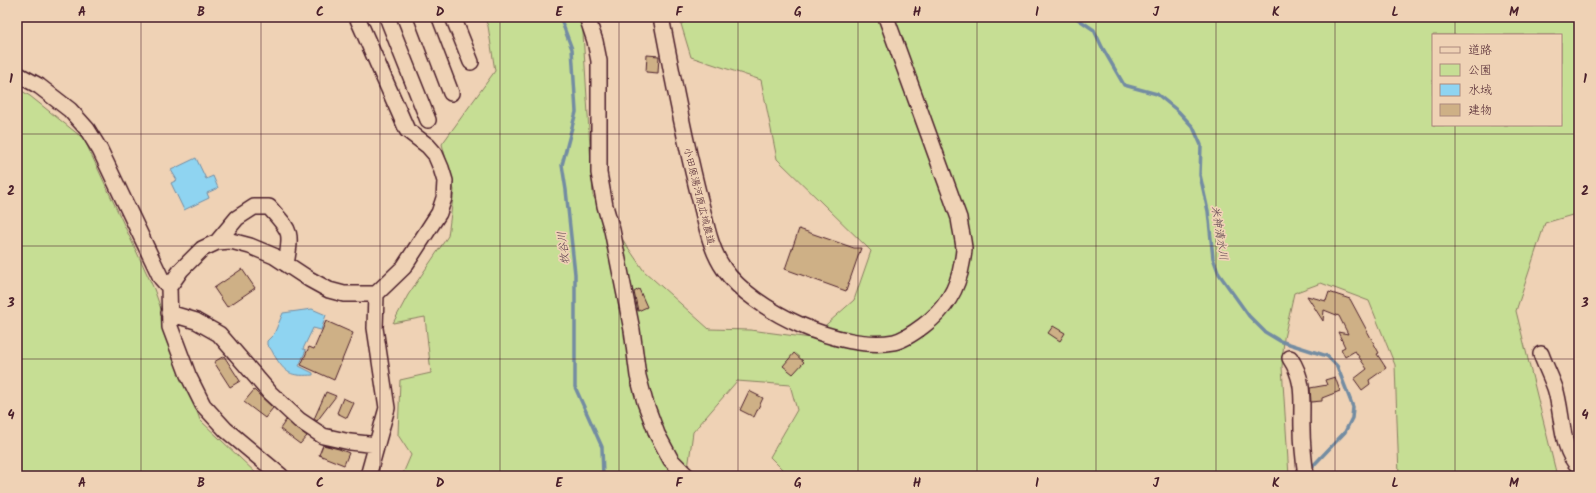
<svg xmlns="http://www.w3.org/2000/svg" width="1596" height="493" font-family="Kalam,'Klee One',sans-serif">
<rect width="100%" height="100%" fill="#efd2b5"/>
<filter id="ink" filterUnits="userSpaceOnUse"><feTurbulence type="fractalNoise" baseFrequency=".025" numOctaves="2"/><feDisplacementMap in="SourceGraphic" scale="8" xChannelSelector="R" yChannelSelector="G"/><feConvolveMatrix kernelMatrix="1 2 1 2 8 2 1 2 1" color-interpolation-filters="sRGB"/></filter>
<g filter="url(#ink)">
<path fill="#c6de94" stroke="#887e60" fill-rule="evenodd" d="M484 17H582L593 196 644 271 709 329 750 330 811 338 854 300 871 251 777 159 761 80 691 57 681 24 693 17H1579V213L1545 223 1516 311 1557 476H1399L1395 365 1369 301 1321 283 1294 293 1284 338 1282 367 1289 476H789L770 457 797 410 790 385 737 381 693 432 687 476H402L411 455 398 435 400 380 431 373 425 317 393 323 408 295 448 236 454 190 442 144 495 71 488 26ZM1433 35H1561V125H1433Z
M17 88 30 96 84 139 154 289 200 420 259 476H17Z"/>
<path fill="#8fd4f1" stroke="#738ca2" d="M196 158 206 179 213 176 218 188 207 193 209 198 184 210 171 183 177 180 171 170Z
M312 309 326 315 321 330 313 328 303 349 306 350 299 366 313 373V375C294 376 287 376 276 358 272 352 272 349 267 345V341L274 334 283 313Z"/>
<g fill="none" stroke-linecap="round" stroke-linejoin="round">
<path stroke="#738ca2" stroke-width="3.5" d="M560 17 572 49 576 112 562 165 566 190 575 274V387L602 447 603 476
M1075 17 1094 30 1102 47 1124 85 1157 94 1178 111 1193 127 1201 145 1200 175 1208 211 1213 258 1219 274 1249 316 1265 332 1280 341 1327 356 1337 366 1353 407 1352 418 1345 432 1310 469"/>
</g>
<path fill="#ceb086" stroke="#4a1f2b" d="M647 55 659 56 658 73 646 72Z
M799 229 854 248H861L846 291 785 269Z
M242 269 255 288 227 307 214 288Z
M639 289 647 307 638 311 634 292Z
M1329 292 1350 299 1379 353 1377 354 1386 368 1369 380 1370 384 1362 390 1354 379 1367 369 1355 351 1345 357 1341 349 1345 347 1338 332 1348 334 1339 316 1324 310 1323 321 1307 296 1326 301Z
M326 321 353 333 334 380 301 365 309 347 314 349Z
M1053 326 1065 333 1060 341 1048 333Z
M794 353 804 362 793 374 783 366Z
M224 356 240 381 230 387 214 362Z
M1335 377 1340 391 1322 398V401L1311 402 1310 388 1327 385 1325 380Z
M254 390 273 408 265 418 244 402Z
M749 391 763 398 754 417 740 410Z
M326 392 336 396 317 421 314 419Z
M343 398 354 403 347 418 337 413Z
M286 420 307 436 300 444 280 429Z
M323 445 339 449 349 453 344 465 319 455Z"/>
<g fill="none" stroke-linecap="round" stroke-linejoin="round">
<g stroke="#4a1f2b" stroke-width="18">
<path id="minor" d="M387 17 428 120
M422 17 451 93
M453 17 471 62
M587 17 595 41 599 61V173L605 206 612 230 632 330 638 376 645 402 657 434 671 460 687 476
M661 17C673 78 684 139 700 200 706 223 710 249 724 269 753 311 842 352 894 342 904 340 915 332 923 326 945 310 958 289 962 263 963 258 964 253 964 248 963 238 960 227 959 218L886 17
M17 74 39 86 70 110 87 129 100 150 161 278 169 287
M217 242 237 218 254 207H269C291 232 292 230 286 264
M169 313 196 321 219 334 270 393 299 420 323 436 350 442 377 445
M1541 354C1545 365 1551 377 1555 388 1563 412 1560 449 1579 467
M1290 358C1306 382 1301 402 1302 429 1302 445 1304 461 1306 476
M281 476 226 430 203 405 188 375 170 327 169 287 181 270 202 249 217 242 231 241 250 246 274 256 309 279 329 290 344 294H376L404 267 439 213 444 198 445 181 441 168 435 154 428 146 407 130 357 17
M368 476 387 408 375 328 376 294"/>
</g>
<use href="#minor" stroke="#efd2b5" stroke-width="15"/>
</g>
</g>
<path fill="none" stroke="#4a1f2b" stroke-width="1" stroke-opacity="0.55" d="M141 17V476M261 17V476M380 17V476M500 17V476M619 17V476M738 17V476M858 17V476M977 17V476M1096 17V476M1216 17V476M1335 17V476M1455 17V35M1455 125V476M17 134H1579M17 246H1579M17 359H1579"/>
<g text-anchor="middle" stroke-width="3.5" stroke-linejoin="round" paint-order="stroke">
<g font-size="10" fill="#4a1f2b" stroke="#efd2b5">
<text transform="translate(700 196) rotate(76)" y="4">小田原湯河原広域農道</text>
</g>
<g font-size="11" font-style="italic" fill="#543a49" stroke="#efd2b5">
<text transform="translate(1220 233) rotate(81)" y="4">米神清水川</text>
<text transform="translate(563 248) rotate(-97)" y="4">牧谷川</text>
</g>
</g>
<rect width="1596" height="493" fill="none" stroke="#efd2b5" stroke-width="44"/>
<rect x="1432" y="34" width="130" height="92" fill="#efd2b5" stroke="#ad8a7e"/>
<rect x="1440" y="47" width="20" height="6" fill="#efd2b5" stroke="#ad8a7e"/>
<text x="1468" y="54" font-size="12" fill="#4a1f2b">道路</text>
<rect x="1440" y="64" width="20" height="12" fill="#c6de94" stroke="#ad8a7e"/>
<text x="1468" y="74" font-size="12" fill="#4a1f2b">公園</text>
<rect x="1440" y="84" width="20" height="12" fill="#8fd4f1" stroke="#ad8a7e"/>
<text x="1468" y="94" font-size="12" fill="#4a1f2b">水域</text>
<rect x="1440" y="104" width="20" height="12" fill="#ceb086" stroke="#ad8a7e"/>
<text x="1468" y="114" font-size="12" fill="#4a1f2b">建物</text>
<rect x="22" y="22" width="1552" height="449" fill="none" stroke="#4a1f2b" stroke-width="1.5"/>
<g font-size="13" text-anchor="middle" font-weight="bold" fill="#4a1f2b">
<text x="82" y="16">A</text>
<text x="201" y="16">B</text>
<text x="320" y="16">C</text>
<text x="440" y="16">D</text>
<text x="559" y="16">E</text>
<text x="679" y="16">F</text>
<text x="798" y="16">G</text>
<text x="917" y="16">H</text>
<text x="1037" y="16">I</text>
<text x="1156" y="16">J</text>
<text x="1276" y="16">K</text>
<text x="1395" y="16">L</text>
<text x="1514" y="16">M</text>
<text x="11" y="83">1</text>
<text x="1585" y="83">1</text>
<text x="11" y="195">2</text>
<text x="1585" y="195">2</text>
<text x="11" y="307">3</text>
<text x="1585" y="307">3</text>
<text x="11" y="419">4</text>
<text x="1585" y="419">4</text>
<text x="82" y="487">A</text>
<text x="201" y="487">B</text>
<text x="320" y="487">C</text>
<text x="440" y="487">D</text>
<text x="559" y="487">E</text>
<text x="679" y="487">F</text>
<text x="798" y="487">G</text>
<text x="917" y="487">H</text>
<text x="1037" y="487">I</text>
<text x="1156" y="487">J</text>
<text x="1276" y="487">K</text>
<text x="1395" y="487">L</text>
<text x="1514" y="487">M</text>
</g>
</svg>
